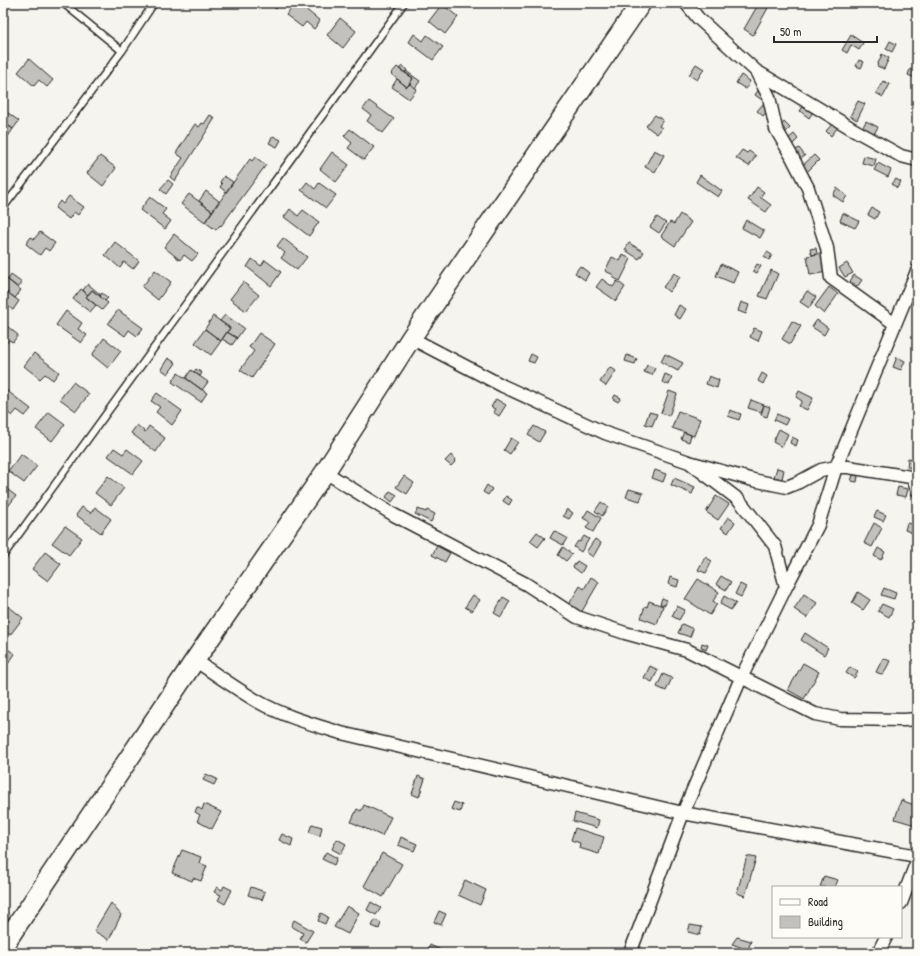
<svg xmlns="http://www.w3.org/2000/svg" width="920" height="956" font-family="'Patrick Hand',sans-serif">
<rect width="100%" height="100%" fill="#f5f4ef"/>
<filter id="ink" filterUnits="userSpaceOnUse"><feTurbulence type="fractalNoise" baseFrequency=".025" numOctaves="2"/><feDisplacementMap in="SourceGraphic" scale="8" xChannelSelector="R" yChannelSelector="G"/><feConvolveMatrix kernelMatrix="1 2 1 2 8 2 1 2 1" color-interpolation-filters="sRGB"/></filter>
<g filter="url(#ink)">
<path fill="#c2c1be" stroke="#2b2b2b" d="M268 3H280L276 9Z
M295 3H298L320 21 314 29 306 22 302 27 286 15Z
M759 3 768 8 753 35 744 29Z
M442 4 458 17 445 34 429 21Z
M340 18 356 31 343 48 327 35Z
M414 34 423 41 427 35 443 47 433 60 409 42Z
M851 35 863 43 859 50 851 45 847 53 842 50Z
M890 41 896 44 892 52 886 49Z
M882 54 889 58 884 69 877 66Z
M29 59 53 80 47 87 39 80 34 86 18 72Z
M859 60 864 62 861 68 856 66Z
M696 64 704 69 697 80 689 75Z
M402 66 407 70 405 73 399 69Z
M397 67 413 78 407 87 391 74Z
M910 69 917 71V79L908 75Z
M406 71 420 81 415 88 410 84 413 78 405 73Z
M741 75 750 81 746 89 736 83Z
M397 79 407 87 410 84 417 89 409 99 392 87Z
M883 81 890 84 883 97 876 93Z
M759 89 765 94 762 100 755 95Z
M369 101 394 119 383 133 367 121 371 115 363 109Z
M858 101 865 104 857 120 850 116Z
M763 104 769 109 763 116 757 111Z
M804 105 814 111 809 118 800 111Z
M4 110 19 121 13 129 3 122V112Z
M210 115 215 118 175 181 170 177 183 158 176 153 195 124 199 127 202 123 204 124Z
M655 115 663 120 659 126 662 128 657 134 646 126Z
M866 121 878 127 874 134 862 129Z
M3 122 13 129 7 138 3 135Z
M784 122 790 128 785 133 779 128Z
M833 123 838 127 831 136 826 131Z
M350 129 374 147 364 160 348 148 352 143 344 136Z
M794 134 798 139 793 144 788 139Z
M273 136 281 140 277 147 269 143Z
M799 148 805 156 799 160 793 152Z
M654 150 664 155 655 172 645 167Z
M742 150 747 153 749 151 756 156 749 166 736 158Z
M332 152 349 165 336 182 320 169Z
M814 155 819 160 807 172 802 166Z
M100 156 116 168 103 186 87 173Z
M864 156 876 159 874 166 862 163Z
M255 157 266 165 221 226 220 225 216 230 205 222 250 159 252 161Z
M878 163 891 170 888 177 874 170Z
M700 175 722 191 718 197 696 182Z
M224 176 233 182 226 192 220 187 222 184 220 182Z
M896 179 901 182 897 188 892 184Z
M168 180 173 184 166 194 160 189Z
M307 182 315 189 319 183 336 195 326 208 301 190Z
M757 187 764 192 760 197 771 205 766 212 748 200Z
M837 188 847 196 843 202 833 195Z
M206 191 219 201 212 211 199 201Z
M189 194 212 211 205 222 181 204Z
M69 196 84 207 78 215 74 212 69 219 55 208 60 201 63 204Z
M150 197 166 209 162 214 171 221 165 229 140 210Z
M872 208 879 212 875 219 868 215Z
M290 209 298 216 303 210 319 222 309 236 284 217Z
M843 213 859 221 855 228 840 221Z
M680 214 691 222 675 246 661 236 670 222 674 224Z
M657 217 666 223 659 233 650 227Z
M746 220 764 231 760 238 742 228Z
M40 232 55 243 49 251 45 248 40 255 26 244 31 237 34 239Z
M174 234 198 254 192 261 184 255 180 260 164 247Z
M283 238 307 257 297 270 281 258 285 253 277 246Z
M115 242 139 261 133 269 124 262 120 268 105 255Z
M629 243 644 252 639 259 625 250Z
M816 248 817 254 812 255 810 249Z
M767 252 772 255 769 260 764 257Z
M823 253 827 272 810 275 807 256Z
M623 255 631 259 620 281 612 277 614 275 605 271 612 257 620 261Z
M252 259 261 266 265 260 281 272 271 286 247 267Z
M847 263 853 273 845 277 839 268Z
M721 264 738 272 733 283 716 276Z
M757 264 761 266 757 273 753 271Z
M580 266 589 273 585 280 575 273Z
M155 270 171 282 158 300 142 287Z
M771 270 778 274 767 299 759 296Z
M674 273 680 277 669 292 663 287Z
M11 275 22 283 18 288 8 280Z
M854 275 862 280 857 287 850 281Z
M6 278 21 290 15 298 3 289V281Z
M602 279 613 287 617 281 625 287 616 301 596 287Z
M243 282 259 295 246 311 230 299Z
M88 284 101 295 100 296 92 290 88 295 83 290Z
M829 287 838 294 824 314 815 306Z
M3 289 19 301 13 310 3 302Z
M81 289 88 295 86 297 96 305 90 312 73 299Z
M92 290 108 303 102 310 86 297Z
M807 291 816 297 809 308 800 302Z
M102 293 108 298 105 301 100 296Z
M741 302 749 305 746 314 738 311Z
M679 305 686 309 680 319 674 315Z
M118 310 143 328 137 336 129 330 125 336 108 324Z
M66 311 82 323 78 329 87 335 81 343 56 325Z
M225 315 244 328 237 338 227 332 230 328 220 321Z
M213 316 230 328 221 341 205 329Z
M817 320 828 328 824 335 812 327Z
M792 321 801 326 790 344 782 339Z
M3 323 18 335 13 342 9 340 4 346Z
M754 328 762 331 758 341 750 337Z
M205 329 221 341 211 355 195 343Z
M227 332 237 338 232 345 222 339Z
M259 333 275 344 252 378 240 370 254 351 249 347Z
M104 338 121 351 108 368 92 355Z
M34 353 59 372 53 380 45 374 40 379 24 366Z
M531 354 537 357 534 363 528 361Z
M665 354 683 363 678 371 661 362Z
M627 355 637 359 635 364 625 361Z
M897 357 905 361 901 370 893 367Z
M168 358 176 363 168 374 161 369Z
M647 365 655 368 652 375 644 372Z
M610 367 616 371 606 386 600 382Z
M196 369 202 373 200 376 194 372Z
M191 370 208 382 202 390 186 378Z
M178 373 207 393 201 402 172 382Z
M762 373 767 376 763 384 758 381Z
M665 374 672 377 669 385 662 382Z
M709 376 719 380 717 388 706 384Z
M73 382 89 394 76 411 60 399Z
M6 390 31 409 25 416 17 410 12 416 3 409V394Z
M669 391 677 394 669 416 661 413Z
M799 391 813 398 807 410 799 406 802 401 796 397Z
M157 393 182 411 172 425 156 412 160 407 151 401Z
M615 395 621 398 618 402 613 399Z
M496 399 506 405 499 416 493 412 495 409 491 407Z
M751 400 764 405 761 412 748 408Z
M764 405 770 407 767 417 761 415Z
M730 410 741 414 739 420 728 416Z
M678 411 700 419 694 436 672 428Z
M49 412 65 424 52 441 36 429Z
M649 412 657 414 652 426 645 424Z
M777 414 788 419 785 425 774 420Z
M137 425 145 432 149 426 165 438 156 452 131 433Z
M534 426 545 432 539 442 528 435Z
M779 429 788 434 782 447 773 442Z
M684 432 691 435 689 442 681 439Z
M792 437 798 440 796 446 790 443Z
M511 438 518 442 510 454 504 450Z
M114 448 123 454 127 449 143 461 133 474 108 456Z
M21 454 37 466 24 483 8 471Z
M451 455 456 461 451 466 445 461Z
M914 455H917L915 468 907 467 908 458 913 459Z
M777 468 784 470 782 479 774 477Z
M655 470 666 474 663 482 652 478Z
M853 475 858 476 857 482 851 481Z
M108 476 124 488 111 505 95 493Z
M404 476 414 483 407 494 396 487Z
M674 478 695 487 692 494 671 485Z
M487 485 492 489 488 495 483 492Z
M3 486 16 496 3 513Z
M898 487 908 489 906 497 896 495Z
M629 489 643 493 640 501 626 497Z
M390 491 397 495 392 502 386 497Z
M506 496 512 500 509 505 503 501Z
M716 496 729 504 718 520 706 512Z
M601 502 608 507 602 516 595 511Z
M82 507 91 513 95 507 111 519 101 533 76 515Z
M418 509 426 512 427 510 435 514 431 522 415 514Z
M567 509 573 513 569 519 563 516Z
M588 510 601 518 593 532 586 528 590 522 583 518Z
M877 511 886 515 883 521 874 517Z
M728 517 735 522 728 533 721 528Z
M874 523 882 528 872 547 864 543Z
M907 523 917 526 915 534 905 530Z
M65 526 82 538 69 555 52 543Z
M554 531 567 538 563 545 550 538Z
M537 532 545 538 538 547 530 541Z
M584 536 589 539 581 552 574 547 578 541 580 542Z
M595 539 601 543 593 557 586 552Z
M437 546 450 553 445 562 432 555Z
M563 547 572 554 566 561 558 555Z
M878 548 885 552 881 560 874 556Z
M45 552 61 564 48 581 32 569Z
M705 557 712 561 706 573 698 570Z
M577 561 585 566 581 573 573 567Z
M721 576 731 582 726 590 716 584Z
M591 577 599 582 581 613 568 606 580 586 584 589Z
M670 577 679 580 677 587 668 584Z
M698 579 719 592 713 601 717 604 710 615 685 599Z
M740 584 746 587 741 597 735 594Z
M884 588 896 593 894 599 881 595Z
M858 592 870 600 863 610 852 603Z
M804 594 817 603 807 618 794 609Z
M473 595 480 600 472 611 465 607Z
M724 596 736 603 731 610 720 604Z
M503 597 510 601 501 617 494 613Z
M662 598 667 600 665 605 660 604Z
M649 601 663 606 657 624 641 618 645 606 647 607Z
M882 604 893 609 889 617 878 611Z
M7 605 23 618 10 635 3 629V610Z
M677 606 685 610 679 620 672 616Z
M682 624 693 629 690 637 678 633Z
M805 633 828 648 824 655 801 640Z
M702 643 708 645 706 650 701 647Z
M3 646 15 654 5 668 3 666Z
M883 658 890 661 883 675 876 672Z
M803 663 819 672 804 699 788 690Z
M650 666 658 670 652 682 644 678Z
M850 667 858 672 854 678 846 673Z
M663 674 672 678 666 691 657 687Z
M206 774 217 779 214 785 203 780Z
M418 776 425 779 419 797 412 794Z
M901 800 917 806V820L915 825 895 819Z
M454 802 462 805 460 812 451 809Z
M204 804 221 812 212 829 197 821 200 815 195 812 197 807 202 810Z
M364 805 391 817 382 836 351 822 357 809 361 811Z
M575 813 599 820 597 828 573 821Z
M312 824 322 827 320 836 309 832Z
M575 828 604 837 599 854 579 848 580 843 571 840Z
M282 834 293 839 291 846 279 840Z
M401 837 417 844 414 851 398 845Z
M337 839 346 844 341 854 332 849Z
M182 850 201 857 199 863 207 866 201 881 193 878 192 881 172 873Z
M326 852 337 858 334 865 322 859Z
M382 853 402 864 383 897 364 886Z
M747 856 756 858 745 896 737 893Z
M824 876 838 880 835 887H820Z
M465 880 486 890 480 905 458 895Z
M224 886 232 890 225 904 218 900 221 895 214 892 217 887 222 890Z
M251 887 265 892 262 900 248 895Z
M371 902 381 908 376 915 367 910Z
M111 903 121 915 109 940 94 931Z
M347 906 359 913 348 934 334 927Z
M439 911 446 914 441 925 434 922Z
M321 913 328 917 325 924 318 921Z
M294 920 313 931 306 942 300 939 303 933 291 926Z
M375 920 381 923 379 929 372 926Z
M690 925 702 927 700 935 688 932Z
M737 937 751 941 748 950 732 944Z
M430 945 447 953H426Z"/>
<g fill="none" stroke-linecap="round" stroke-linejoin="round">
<g stroke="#2b2b2b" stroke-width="9">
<path id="service" d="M63 3 122 51
M3 208 122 51 154 3
M3 556 404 3"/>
</g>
<g stroke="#2b2b2b" stroke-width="15">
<path id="minor" d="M686 3 698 18 756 71 851 128 901 156 917 160
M756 71 769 97 776 129 791 155 808 188 827 248 831 278 895 324
M411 338 503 386 605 433 689 462 753 480 787 487 799 482 821 470 836 467H848L917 478
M325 472 394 515 526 584 577 617 625 633 687 650 815 714 840 719 904 720 917 719
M913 478 917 490
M786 587 818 525 836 467 917 271
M195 660C215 674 235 688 257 701 283 716 312 724 341 733L683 813 917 856
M901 903 917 861
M630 953 683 813 741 678 786 587 775 546 739 500 689 462
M878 953 886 937"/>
</g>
<g stroke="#2b2b2b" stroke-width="22">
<path id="trunk" d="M3 946 195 660 325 472 411 338 641 3"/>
</g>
<use href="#service" stroke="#fdfcf7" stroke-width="6"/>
<use href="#minor" stroke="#fdfcf7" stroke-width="12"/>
<use href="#trunk" stroke="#fdfcf7" stroke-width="19"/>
</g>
</g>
<rect width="920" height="956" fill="none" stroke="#fdfcf7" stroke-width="16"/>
<rect x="8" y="8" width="904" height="940" fill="none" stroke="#2b2b2b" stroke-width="1.5" filter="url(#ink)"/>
<rect x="772" y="886" width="130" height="52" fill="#fdfcf7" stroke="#a9a8a5"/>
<rect x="780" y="899" width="20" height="6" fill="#fdfcf7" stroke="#a9a8a5"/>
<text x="808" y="906" font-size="12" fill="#2b2b2b">Road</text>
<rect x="780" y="916" width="20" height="12" fill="#c2c1be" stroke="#a9a8a5"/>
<text x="808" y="926" font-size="12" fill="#2b2b2b">Building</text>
<path d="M774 36v6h103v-6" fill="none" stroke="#2b2b2b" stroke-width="2"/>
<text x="780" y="36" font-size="12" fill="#2b2b2b" stroke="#fdfcf7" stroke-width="3" paint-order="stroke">50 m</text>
</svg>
